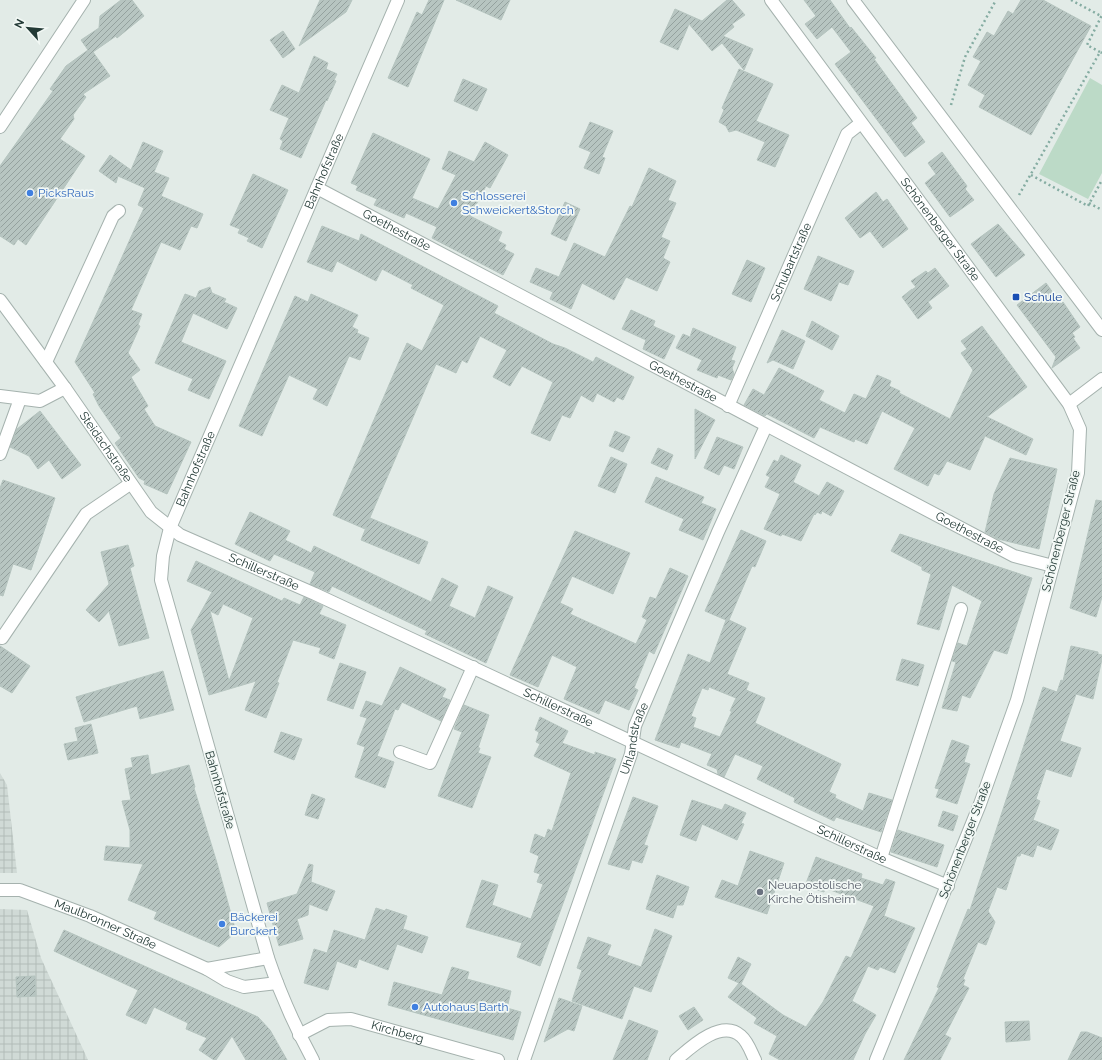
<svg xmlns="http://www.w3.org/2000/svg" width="1102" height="1060" font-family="Raleway,sans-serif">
<defs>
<pattern id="industrial-grid" width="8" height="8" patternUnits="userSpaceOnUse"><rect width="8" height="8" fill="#d0dad6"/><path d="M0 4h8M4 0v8" fill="none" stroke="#b2bcb8"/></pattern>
<pattern id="building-hatch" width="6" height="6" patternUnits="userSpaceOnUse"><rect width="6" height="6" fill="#b7c5c1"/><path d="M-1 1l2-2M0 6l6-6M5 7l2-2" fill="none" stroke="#94a19e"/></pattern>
</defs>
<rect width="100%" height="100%" fill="#e2ebe7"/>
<path fill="url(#industrial-grid)" d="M0 773 7 785 17 873H0Z
M0 909 27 910 41 958 88 1060H0Z"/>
<path fill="#bcdac7" d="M1090 78 1102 85V173L1088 199 1039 174Z"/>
<path fill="url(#building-hatch)" stroke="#b5c4bf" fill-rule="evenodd" d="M121 0H132L144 16 117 38 116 36 93 52 110 76 83 94 86 97 73 115 74 119 60 139 85 156 26 245 18 239 14 245 0 236V166L53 91 50 89 66 66 88 50 81 40 99 28 100 16Z
M320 0H352L346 12 299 46Z
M429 0H444L408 87 388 78 417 12 422 15Z
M456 0H510L501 20Z
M727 0H732L745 15 732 24 734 27 723 36 753 49 744 70 722 43 712 51 689 24 678 50 660 42 675 9 702 21Z
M804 0H830L850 28 851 27 876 58 874 59 917 118 911 123 925 142 905 157 835 64 851 52 832 27 817 39 805 24 816 16Z
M1021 0H1043L1091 26 1031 135 979 107 985 95 968 85 981 61 973 57 987 32 994 36 1008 11 1013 14Z
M283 31 295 49 283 58 270 40Z
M314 56 328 63 326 69 337 74 334 80 336 81 327 101 326 100 301 158 280 149 283 141 280 139 289 118 270 110 282 85 299 93Z
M739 69 773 84 756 121 789 135 775 167 757 160 765 142 736 130 729 132 726 126 719 122 724 110 722 108Z
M463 79 487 89 477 111 454 101Z
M590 122 613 131 602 157 605 158 599 174 584 168 591 152 579 147Z
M373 133 430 159 412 198 438 209 456 175 442 169 449 151 474 162 485 142 508 155 490 188 486 186 470 216 502 232 498 241 506 245 504 249 514 254 503 275 432 238 437 227 406 213 404 218 374 205 377 199 356 190 358 186 351 183Z
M143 142 163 151 154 172 169 178 161 196 203 214 197 228 191 226 180 250 161 242 131 310 142 314 138 325 140 326 128 353 140 370 131 377 148 406 144 409 155 426 191 442 167 494 144 484 145 481 139 478 115 443 121 438 99 406 93 394 95 393 75 362 144 208 138 205 145 188 118 176 116 183 99 171 110 155 131 170Z
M942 152 967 186 965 189 974 200 950 217 925 183 936 174 928 163Z
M649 168 676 181 668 200 676 203 661 237 670 241 663 258 670 262 657 291 626 277 614 300 582 283 571 309 550 299 553 292 530 282 536 268 559 277 574 243 605 257 630 206 632 207Z
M253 174 288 190 262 248 247 241 249 238 238 233 240 229 230 225Z
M876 192 883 202 887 199 908 229 883 248 870 231 860 238 845 218Z
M565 202 580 209 566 241 551 234Z
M998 224 1025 255 996 277 971 244Z
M322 226 359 241 361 234 498 306 494 313 553 344 565 348 593 362 596 357 634 377 623 400 617 397 614 402 597 393 593 402 581 395 570 418 562 415 550 441 531 433 553 382 522 366 510 386 493 377 507 350 480 336 467 363 462 360 456 373 436 364 365 529 333 515 407 343 422 351 444 305 411 288 413 285 382 269 376 281 337 261 332 272 307 262Z
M818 256 854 271 848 285 839 282 831 301 804 289Z
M747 260 765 268 751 302 732 294Z
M935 268 949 286 928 302 932 308 918 319 902 297 912 289 915 291 913 289 916 287 911 281 926 271 928 273Z
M1046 283 1061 304 1063 302 1080 327 1072 333 1075 337 1073 338 1080 348 1052 368 1056 357 1017 305Z
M210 287 212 293 226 299 224 302 237 308 227 329 193 313 181 342 226 361 209 399 188 390 193 379 155 363 185 294 196 298 199 291Z
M311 294 358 315 352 327 358 330 357 333 369 338 360 360 349 356 327 406 313 399 318 389 289 375 262 436 239 426 295 296 308 302Z
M631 310 655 321 653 326 675 336 664 359 643 349 646 340 622 329Z
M812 321 839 336 832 350 806 336Z
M982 326 1027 387 987 417 1033 439 1026 455 985 436 970 470 947 461 939 475 934 473 928 486 894 469 915 428 882 411 867 444 855 439 854 442 820 427 814 438 767 414 765 416 744 405 753 389 764 395 779 368 824 391 819 400 845 413 854 394 866 399 877 375 891 381 889 386 900 391 899 393 950 419 973 370 961 353 967 349 961 341Z
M693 328 736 347 731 360 735 361 732 368 734 374 731 380 718 375 717 378 697 370 702 360 676 348 683 334 690 337Z
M782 330 805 341 793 369 773 360 767 363Z
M695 409 715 420 695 459Z
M40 411 81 465 62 479 49 460 38 469 29 456 10 447 17 429Z
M615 431 630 437 623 452 609 446Z
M717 437 743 447 734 469 724 465 719 475 704 468Z
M658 448 673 455 667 470 651 463Z
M781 455 801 465 793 482 819 496 827 482 844 491 831 516 822 511 821 514 817 512 815 515 814 514 801 541 782 534 781 536 764 529 780 494 765 487 770 477 766 475 774 460 778 462Z
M611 457 627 464 615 493 598 486Z
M1010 458 1057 469 1039 549 998 539 985 532 994 494Z
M656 477 704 497 701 503 716 509 703 540 679 530 684 519 645 502Z
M3 480 55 498 31 570 13 564 3 596 0 595V488Z
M1096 500 1102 501V597L1096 617 1070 608Z
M250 512 290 531 285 540 311 553 314 546 431 602 442 578 458 586 449 606 475 618 488 586 513 597 486 663 425 634 427 631 332 586 329 592 310 584 315 572 274 554 270 561 235 544Z
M370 518 428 542 419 564 361 540Z
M741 530 766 541 755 567 752 566 729 620 746 628 727 674 749 683 746 690 765 698 755 723 841 764 829 792 836 795 835 798 863 811 869 793 892 800 881 832 836 817 834 821 794 802 795 798 757 779 763 766 735 754 724 777 718 774 717 769 707 765 712 754 681 742 679 748 655 740 688 654 710 663 726 620 705 611ZM709 687 736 698 730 711H732L720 737 693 727 696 718 691 716 702 688 708 690Z
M575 531 630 553 613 594 572 576 560 603 573 609 570 614 636 644 647 620 642 617 650 597 656 599 670 568 688 576 654 654 649 651 634 688 638 690 629 710 605 700 599 714 564 699 577 667 552 655 538 687 510 675Z
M900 534 1032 578 1007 654 994 650 970 698 962 695 957 711 942 708 956 662 952 661 958 643 967 646 982 601 952 585 939 630 917 624 931 574 922 570V567L891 551Z
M128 545 134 566 130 568 149 638 119 646 109 611 99 622 86 610 109 584 101 552Z
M196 561 282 601 284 598 300 605 304 597 323 606 319 614 346 625 334 659 319 653 321 648 293 640 277 682 279 683 266 718 245 710 256 681 209 695 191 630 212 592 187 581ZM223 604 253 618 229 681 210 611 218 615Z
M0 646 30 666 12 693 0 686Z
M1071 646 1098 652V654L1102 655V659L1093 699 1076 694 1060 741 1081 748 1071 777 1046 769 1036 799 1040 801 1033 820 1059 830 1051 850 1037 845 1033 857 1021 853 1020 856H1017L1006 890 997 887 988 911 995 922 986 945 978 942 963 979 965 980 963 985 969 988 945 1035 951 1038 940 1060H904L939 988 937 987 968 909 970 910 1043 687 1057 692 1061 680 1063 681Z
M902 659 924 665 918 686 896 680Z
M340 663 366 672 353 709 327 700Z
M400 667 446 689 442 697 450 700 441 721 402 702 398 710 395 709 377 756 394 762 385 788 355 777 365 747 357 744 367 718 360 716 366 701 382 706Z
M163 671 174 710 140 719 137 706 84 722 76 697Z
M464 705 489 715 478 748H480L478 753 491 757 472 808 438 796 462 732 454 729Z
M540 717 568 731 562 743 595 755V752L616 759 540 966 517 957 522 943 466 927 482 880 498 885 492 905 531 919 543 884 537 882 540 874 534 872 539 856 530 852 535 834 545 838 548 829 552 831 571 773 534 756 540 744 536 742 539 732 535 730Z
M91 724 98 753 68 760 64 744 78 741 75 728Z
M281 732 302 739 294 760 274 752Z
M952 740 969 746 964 762 970 764 957 804 936 797 939 789 935 788Z
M148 755 151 775 189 765 195 787 194 788 217 863 236 932 219 947 154 919 157 912 128 900 143 864 104 860 106 846 130 848V830L122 801 131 800 125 769 133 767 131 758Z
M312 794 325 799 318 819 305 815Z
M633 797 658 806 644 845 648 846 642 863 632 860 629 870 608 864Z
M692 800 722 810 725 804 746 813 741 823 744 824 737 840 702 824 696 841 680 835Z
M943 811 958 816 953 831 938 826Z
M898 830 944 845 937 867 891 852Z
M750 851 784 863 767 914 715 897 722 880 738 886Z
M816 857 862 874 861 878 883 885 886 879 895 882 884 916 915 928 895 973 880 967 878 970 868 966 852 1001 876 1015 865 1034 853 1060H780L769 1054 777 1036 754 1023 757 1018 728 997 739 983 728 978 738 957 751 964 741 984 783 1015 806 1027 823 1002 846 956 851 958 874 906 825 888 824 892 805 886Z
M309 864 313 865 311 882 335 891 327 911 309 904 308 915 297 919 303 939 279 946 267 903 297 894Z
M657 875 689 887 683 905H677L673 918 646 909Z
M376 908 385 911 386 909 407 916 403 929 428 937 422 953 397 944 388 970 359 959 356 968 337 961 328 990 304 983 314 949 327 953 334 930 365 940Z
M655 929 672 936 651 992 634 986 622 1019 572 1001 582 970 577 968 588 937 611 945 607 955 641 967Z
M64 930 258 1017 270 1030 287 1060H246L232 1036 216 1060H214L199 1050 207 1038 186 1029 188 1023 154 1007 146 1024 126 1015 138 990 54 951Z
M452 967 469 972 467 979 511 991 507 1008 521 1012 513 1040 388 1005 394 982 442 995Z
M35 976 36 996 17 997 16 977Z
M559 998 582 1006 574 1031 568 1029 544 1042Z
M694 1007 703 1020 688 1030 679 1016Z
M629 1020 658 1031 647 1060H613Z
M1029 1021 1030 1040 1006 1042 1005 1022Z
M1081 1032H1087L1102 1038V1060H1068Z"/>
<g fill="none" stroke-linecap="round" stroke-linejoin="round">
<g stroke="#a5b2ae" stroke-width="14">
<g id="minor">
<path id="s1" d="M771 0 1069 404 1080 429 1078 473 1017 700 980 804 876 1060"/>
<path d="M853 0 1102 330"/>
<path d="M0 127 84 0"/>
<path id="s2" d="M317 188 1014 556 1053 566"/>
<path id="s3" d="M0 300 65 388 151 512 180 535 315 594 881 858 948 886"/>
<path d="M46 362 113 216 119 211"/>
<path d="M0 396 40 401 65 388"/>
<path d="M1069 404 1102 379"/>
<path id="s4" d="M728 406 847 134 861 123"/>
<path d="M0 454 20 399"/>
<path d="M2 638 86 514 130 484"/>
<path d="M400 752 430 763 473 667"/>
<path d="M881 858 961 609"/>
<path id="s5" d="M0 890H20L90 916 207 969 227 981 244 987 277 983"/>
<path d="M207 969 268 958"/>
<path id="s6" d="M299 1035 328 1020 351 1019 498 1060"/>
<path id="s7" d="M313 1060C295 1027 280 993 268 958L161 580 163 556 170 528 398 0"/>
<path id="s8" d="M524 1060 631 754 635 726 718 532 766 426"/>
<path d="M676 1060C690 1048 721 1018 741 1036 748 1042 751 1052 755 1060"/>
</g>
</g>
<path stroke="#85aca2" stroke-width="2.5" stroke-dasharray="2 3" stroke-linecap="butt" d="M1071 0 1101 16
M1100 52 1087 45 1102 15
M951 105 965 57 996 0
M1031 175 1088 206 1102 180
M1019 195 1100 52 1102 53
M1089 203 1102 210"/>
<use href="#minor" stroke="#fff" stroke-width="12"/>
</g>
<g fill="#3f7fe0" stroke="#f2f8f5" stroke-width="1.5">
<circle cx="30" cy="193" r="4"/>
<circle cx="454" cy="203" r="4"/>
<circle cx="222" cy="924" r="4"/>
<circle cx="415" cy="1007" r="4"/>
</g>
<rect fill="#1a4fb4" stroke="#f2f8f5" stroke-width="1.5" x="1012" y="293" width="8" height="8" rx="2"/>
<circle fill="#6b7280" stroke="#f2f8f5" stroke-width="1.5" cx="760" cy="892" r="4"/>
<g text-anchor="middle" stroke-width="3.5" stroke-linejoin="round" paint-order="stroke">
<g font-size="12" fill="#233a36" stroke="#f2f8f5">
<text dy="4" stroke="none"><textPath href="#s7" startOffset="946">Bahnhofstraße</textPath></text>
<text dy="4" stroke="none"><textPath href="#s2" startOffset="90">Goethestraße</textPath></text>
<text dy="4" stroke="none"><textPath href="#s1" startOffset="285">Schönenberger Straße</textPath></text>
<text dy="4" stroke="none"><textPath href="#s4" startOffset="157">Schubartstraße</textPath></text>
<text dy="4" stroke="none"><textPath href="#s2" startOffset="414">Goethestraße</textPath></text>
<text dy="4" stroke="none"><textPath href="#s3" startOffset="181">Steidachstraße</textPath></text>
<text dy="4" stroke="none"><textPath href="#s7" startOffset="622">Bahnhofstraße</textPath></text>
<text transform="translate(1061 531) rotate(-76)" y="4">Schönenberger Straße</text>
<text dy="4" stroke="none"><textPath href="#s2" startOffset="738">Goethestraße</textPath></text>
<text dy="4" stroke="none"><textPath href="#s3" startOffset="389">Schillerstraße</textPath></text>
<text dy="4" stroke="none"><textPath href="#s3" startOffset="713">Schillerstraße</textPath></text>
<text dy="4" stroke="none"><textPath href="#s8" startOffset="340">Uhlandstraße</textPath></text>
<text transform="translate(220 790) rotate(74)" y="4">Bahnhofstraße</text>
<text transform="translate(965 840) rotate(-69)" y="4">Schönenberger Straße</text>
<text dy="4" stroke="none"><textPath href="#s3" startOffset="1037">Schillerstraße</textPath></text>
<text dy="4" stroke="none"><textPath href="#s5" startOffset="112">Maulbronner Straße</textPath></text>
<text dy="4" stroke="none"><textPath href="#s6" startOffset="104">Kirchberg</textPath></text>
</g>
<g font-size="12" fill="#366cbe" stroke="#f2f8f5" text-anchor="start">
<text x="38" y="197">PicksRaus</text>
<text x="462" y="200">Schlosserei<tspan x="462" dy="14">Schweickert&amp;Storch</tspan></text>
<text x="230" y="921">Bäckerei<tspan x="230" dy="14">Burckert</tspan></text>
<text x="423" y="1011">Autohaus Barth</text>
</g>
<g font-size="12" fill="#164399" stroke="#f2f8f5" text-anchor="start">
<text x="1024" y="301">Schule</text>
</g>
<g font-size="12" fill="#5b616d" stroke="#f2f8f5" text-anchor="start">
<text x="768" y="889">Neuapostolische<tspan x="768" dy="14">Kirche Ötisheim</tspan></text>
</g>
</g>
<g transform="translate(28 28) rotate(297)" stroke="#f2f8f5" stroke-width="3" paint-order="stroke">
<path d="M0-3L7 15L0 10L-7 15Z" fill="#233a36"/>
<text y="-6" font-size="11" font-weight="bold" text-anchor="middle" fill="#233a36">N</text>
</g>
</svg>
